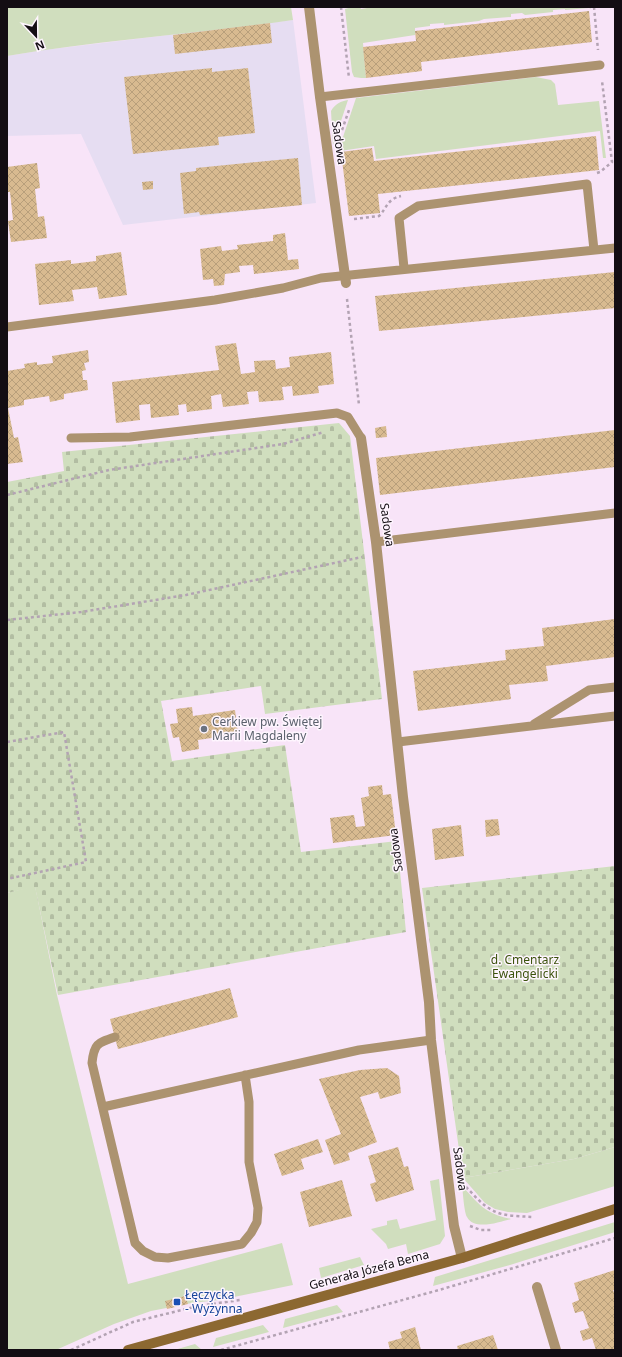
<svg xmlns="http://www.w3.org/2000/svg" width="622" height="1357" font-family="'Noto Sans',sans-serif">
<defs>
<pattern id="cemetery-stones" width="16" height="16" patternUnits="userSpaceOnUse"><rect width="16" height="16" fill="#d0debe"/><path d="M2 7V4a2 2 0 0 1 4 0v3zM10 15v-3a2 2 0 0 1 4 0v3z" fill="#b2bda2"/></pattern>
<pattern id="building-cross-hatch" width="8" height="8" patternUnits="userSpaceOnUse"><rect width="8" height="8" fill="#d8ba90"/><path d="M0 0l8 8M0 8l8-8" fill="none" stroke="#b89f7b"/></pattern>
</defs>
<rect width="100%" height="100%" fill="#f8e4f8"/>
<path fill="#e6ddf2" d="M293 20 316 203 123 225 81 134 7 136V56L44 50Z"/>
<path fill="#d0debe" d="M7 7H291L293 20C198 34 102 40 7 56Z
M352 7H360L361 9 373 7H590L591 9 589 8 565 10V9L553 10V12L525 15 522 13 511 14V17L484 19 479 21 444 25V23L430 24V26L415 28V35L363 43 366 78H361L354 77 352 72 345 9Z
M536 77 551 80 555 84 558 105 599 101 606 158H603L600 131 376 159 374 146 340 151V146L356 98Z
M348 100 333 145 331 111C335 104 341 101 348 100Z
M35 886 57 995 128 1284 282 1243 293 1285 219 1300 192 1303 151 1311 114 1324 56 1350H7V893Z
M615 1147V1186L527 1213 508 1212 495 1209 485 1203 463 1178 574 1159Z
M439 1179 445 1236 440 1244 408 1254 406 1244 388 1249 386 1244 371 1229 387 1225V1221L397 1219 400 1229 436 1220 430 1181Z
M462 1186C480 1205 484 1213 511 1219 500 1222 474 1231 467 1217 464 1212 463 1192 462 1186Z
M615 1222V1232L510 1265 433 1286 435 1277Z
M360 1257 364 1265 321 1278 319 1268Z
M337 1305 343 1312 283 1328 285 1319Z
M263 1325 269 1332 213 1347 216 1338Z
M195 1344 202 1350H174Z"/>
<path fill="url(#cemetery-stones)" d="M339 423 350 436 382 699 265 714 261 686 161 701 172 761 285 745 301 852 397 841 406 932 58 995 35 887 7 893V482L64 471 62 452Z
M615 866V1147L574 1159 463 1178 422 888Z"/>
<path fill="url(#building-cross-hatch)" d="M589 11 592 42 421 62 422 71 366 78 363 47 416 41 415 31Z
M270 23 272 43 175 54 173 35Z
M212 68V72L248 68 255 133 218 137 219 145 133 154 124 77Z
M596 136 599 170 378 194 380 213 349 216 341 152 372 148 374 161Z
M298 158 302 205 200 215 199 212 184 214 180 173 196 171V168Z
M37 163 40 188 35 189 38 217 44 216 47 238 11 242 8 221 13 220 10 192H7V167Z
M153 181V189L143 190 142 182Z
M285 233 288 260 298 259 299 269 254 274 253 265 239 266 240 272 225 274 224 285 214 286 213 279 203 280 200 249 221 246 222 251 238 249 237 245 273 241V235Z
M121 252 127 295 99 299 97 287 90 288 72 290 74 301 39 305 35 264 71 260V264L96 261V256Z
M615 272V308L379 331 375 296Z
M236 343 241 374 255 372 254 361 275 360 276 369 290 367 289 357 331 352 334 384 318 386 319 393 293 396 292 386 282 387 284 400 259 402 258 391 247 392 249 404 223 407 221 394 211 396 212 409 187 412 186 404 178 405 179 415 151 418 150 404 139 405 140 420 116 423 112 382 219 370 215 346Z
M88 350 89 362 84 363 86 370 82 371 83 380H87L88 390 64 394V399L50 402 49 396 24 400V405L8 408 14 438 18 437 23 462 7 464V371L25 368 24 364 37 362V365L53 363 52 356Z
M386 426 387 437 376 438 375 428Z
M615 430V467L380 495 376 458Z
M615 619V657L546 666 548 681 509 685 511 699 418 711 413 671 506 660 505 650 544 646 542 628Z
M192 707 193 716 235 710 238 734 198 740 199 749 182 752 179 737 173 738 170 724 178 723 176 709Z
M382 785 383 795 391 794 396 835 333 843 330 818 354 815 356 827 365 826 361 798 369 796 368 787Z
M498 819 500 835 486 837 485 820Z
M461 825 464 856 435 860 432 829Z
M230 988 238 1017 118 1049 110 1019Z
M387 1068 399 1076 401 1093 380 1099 378 1092 360 1097 377 1142 348 1153 350 1160 334 1165 325 1140 341 1134 319 1079 360 1070Z
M318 1139 323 1152 301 1159 304 1169 282 1176 274 1154Z
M398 1147 404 1167 408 1166 414 1190 376 1202 370 1184 376 1182 368 1156Z
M342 1180 352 1216 309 1227 300 1192Z
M615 1270V1290H613L615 1295V1350H596L592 1338 583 1341 580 1331 589 1328 583 1311 575 1313 572 1303 579 1300 574 1283Z
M185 1296 188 1304 167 1309 165 1301Z
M415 1327 421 1350H390L388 1342 402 1338 400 1332Z
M493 1335 498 1350H458L457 1346Z"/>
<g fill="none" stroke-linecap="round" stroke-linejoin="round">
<path stroke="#b3a3b3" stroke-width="2.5" stroke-dasharray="3 3" stroke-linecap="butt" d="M341 7 349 78
M594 7 598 50
M342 130 349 110
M597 173 600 172 612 162 602 81
M354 219 379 216C387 208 387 199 401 196
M347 299 359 405
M7 495 109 470 283 444 324 432
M7 620 81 612 186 595 362 557
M7 742 64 732 86 862 7 879
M466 1187C474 1195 482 1205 492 1210 504 1217 520 1216 533 1217
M470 1226 481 1230H493
M71 1350 133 1322 198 1306 240 1300
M221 1350 439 1290 615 1238"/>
<path stroke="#ac9370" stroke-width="9" d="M320 97 600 65
M404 268 399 218 418 206 587 184 594 250
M7 327 215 300 283 288 321 278 615 248
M71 438 130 437 337 413 348 417 361 438
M376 542 615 513
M534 724 589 690 615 687
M398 742 615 716
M115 1037C97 1043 94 1044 92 1063L135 1243 143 1251 155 1257 168 1258 242 1244 251 1233 257 1222 258 1208 249 1162V1102L245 1075
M103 1107 359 1050 431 1040"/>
<path stroke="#ac9370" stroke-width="10" d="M309 7 320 97 346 283
M361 438 376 542 403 797 429 1002 431 1040 454 1226 462 1258
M537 1287 556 1350"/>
<path stroke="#8c6831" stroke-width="10" d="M128 1350 462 1258 615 1209"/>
</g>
<circle fill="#6b7280" stroke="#fef5fe" stroke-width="1.5" cx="204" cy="729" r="4"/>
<rect fill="#1a4fb4" stroke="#fef5fe" stroke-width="1.5" x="173" y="1298" width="8" height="8" rx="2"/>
<g text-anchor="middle" stroke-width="3" stroke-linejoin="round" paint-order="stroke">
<g font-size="12" fill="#130d13" stroke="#fef5fe">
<text transform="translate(339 143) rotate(82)" y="4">Sadowa</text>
<text transform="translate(387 525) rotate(82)" y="4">Sadowa</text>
<text transform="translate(396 850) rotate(-97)" y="4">Sadowa</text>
<text transform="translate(460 1169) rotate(83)" y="4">Sadowa</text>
<text transform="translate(369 1270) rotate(-15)" y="4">Generała Józefa Bema</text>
</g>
<g font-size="12" fill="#5b616d" stroke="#fef5fe" text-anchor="start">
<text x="212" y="726">Cerkiew pw. Świętej<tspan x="212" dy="14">Marii Magdaleny</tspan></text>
</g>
<g font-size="12" fill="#3b520c" stroke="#fef5fe">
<text x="525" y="964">d. Cmentarz<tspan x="525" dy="14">Ewangelicki</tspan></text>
</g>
<g font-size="12" fill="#164399" stroke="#fef5fe" text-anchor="start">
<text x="185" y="1299">Łęczycka<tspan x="185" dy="14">- Wyżynna</tspan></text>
</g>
</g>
<rect width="622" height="1357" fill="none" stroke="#130d13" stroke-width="16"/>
<g transform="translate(36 36) rotate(158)" stroke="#fef5fe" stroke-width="3" paint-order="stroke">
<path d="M0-3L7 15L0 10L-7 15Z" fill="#130d13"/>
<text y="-6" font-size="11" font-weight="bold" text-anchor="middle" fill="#130d13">N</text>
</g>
</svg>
